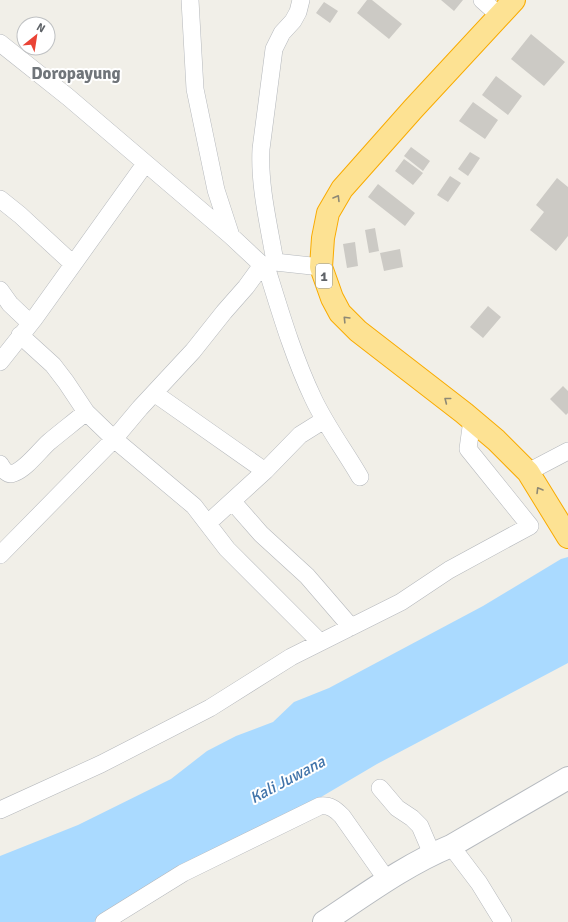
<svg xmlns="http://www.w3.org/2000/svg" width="568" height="922" font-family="Signika,sans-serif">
<rect width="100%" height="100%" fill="#f1efe8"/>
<path fill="#aadaff" d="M568 557V663L377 764 255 836 151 889 94 922H0V856L78 825 171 779 207 751 236 736 273 722 294 702 329 688 483 606 561 559Z"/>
<path fill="#cccac5" d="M367 0H372L402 24 389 39 357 13Z
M441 0H463L454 11Z
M324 2 338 11 330 23 316 13Z
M531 34 565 62 544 86 511 59Z
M496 76 522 96 508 115 482 95Z
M473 102 498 120 485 139 459 121Z
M411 147 430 161 423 171 404 156Z
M470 152 480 158 468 176 458 169Z
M404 159 423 173 413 185 395 171Z
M450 176 461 183 448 202 437 195Z
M557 178 568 187V236L556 251 530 230 544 212 536 205Z
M378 184 415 213 405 226 368 197Z
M375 228 379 251 369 253 365 230Z
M355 242 358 266 347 268 343 244Z
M400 249 403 267 384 271 380 253Z
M488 306 501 317 483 338 470 327Z
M563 386 568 391V413L566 415 550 399Z"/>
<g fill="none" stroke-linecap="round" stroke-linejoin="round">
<g stroke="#b5b8bc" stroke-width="18">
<path id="street" d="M190 0 195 89 216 190 231 236
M482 0 500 16
M0 43 68 97 231 236 262 265 246 287 224 312 193 351 140 408 114 439 0 555
M0 199 20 215 73 264
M275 262C269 225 259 187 261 149L274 49 282 33 293 21 298 12 301 0
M264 265 266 266 275 262 321 267
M266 266C280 311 293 356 313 398 326 426 345 451 360 477
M0 290 10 304 30 323
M20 335 53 365 66 382 86 412 114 439 194 506 227 549 320 642
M0 362 34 319 145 164
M154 393 265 471 208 523
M0 464C3 469 7 476 14 473 26 469 39 451 49 442 61 432 74 422 86 412
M265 471 300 435 324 420
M528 472 568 451
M233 502 261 534 307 576 351 627
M380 788 397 808 412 818 420 826 432 854
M0 810 101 764 210 708 291 657 401 602 449 570 530 526 468 449 472 420
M451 846 479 883 503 922
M104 922 183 873 320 806C330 805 335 809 342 816L387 880"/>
</g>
<g stroke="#b6babf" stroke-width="24">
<path id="secondary" d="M324 922C365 895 405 865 451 846L568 778"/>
</g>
<g stroke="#f9ab00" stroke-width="24">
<path id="highway" d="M514 0 413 109 342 189 328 213 323 238 321 267 332 298 340 313 358 331 464 413 496 440 528 472 568 537"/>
</g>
<use href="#street" stroke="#fff" stroke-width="17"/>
<use href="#secondary" stroke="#fff" stroke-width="22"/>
<use href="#highway" stroke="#fde293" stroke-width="22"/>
</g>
<defs><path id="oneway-chevron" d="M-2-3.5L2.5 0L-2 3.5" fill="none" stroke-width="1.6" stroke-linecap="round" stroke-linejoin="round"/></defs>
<g stroke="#8e8975">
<use href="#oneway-chevron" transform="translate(337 198) rotate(-59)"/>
<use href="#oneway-chevron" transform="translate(346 319) rotate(-134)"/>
<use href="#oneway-chevron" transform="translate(447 400) rotate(-142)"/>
<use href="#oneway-chevron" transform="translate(539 490) rotate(-121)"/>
</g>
<g text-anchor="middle" stroke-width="4" stroke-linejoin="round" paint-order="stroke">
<rect fill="#fff" stroke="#8f9295" stroke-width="1" x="316" y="264" width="16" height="24" rx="3"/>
<g font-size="14" font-weight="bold" fill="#5f6368">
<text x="324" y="281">1</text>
</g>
<g font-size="16" font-style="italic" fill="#4174aa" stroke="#fff">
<text transform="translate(287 779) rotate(-28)" y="6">Kali Juwana</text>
</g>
<g font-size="17" font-weight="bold" fill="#70757a" stroke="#fff">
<text x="76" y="79">Doropayung</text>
</g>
</g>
<g transform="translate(36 36) rotate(30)"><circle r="19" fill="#ffffff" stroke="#bfc1c3"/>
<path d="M0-3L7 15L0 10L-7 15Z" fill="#ea4335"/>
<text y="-6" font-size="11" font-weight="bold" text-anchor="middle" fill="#5f6368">N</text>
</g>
</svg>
